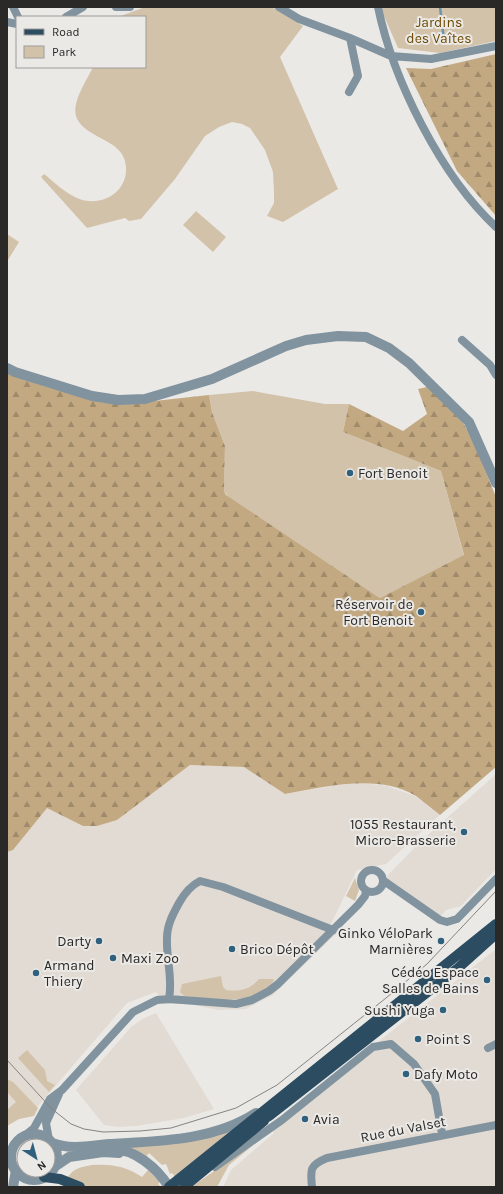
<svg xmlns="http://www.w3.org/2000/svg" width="503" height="1194" font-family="Karla,sans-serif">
<defs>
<pattern id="forest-firs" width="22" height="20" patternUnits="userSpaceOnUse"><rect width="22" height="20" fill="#c3a982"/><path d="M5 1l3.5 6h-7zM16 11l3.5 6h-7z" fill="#9f8a6a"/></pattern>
</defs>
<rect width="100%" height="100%" fill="#ebe9e6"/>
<path fill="#e2dbd3" d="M190 765 244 767 285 794 356 782 387 786 415 796 440 815 386 864 357 870 330 926 340 930 273 995 246 1009 218 1010 189 1004H164L156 992 127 1003 32 1113 7 1122V852L13 850 47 807 83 826H97L117 820Z
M496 774V869L461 906 446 910 440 917 387 880 388 875 420 842Z
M496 949V1187H223L231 1170 274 1133 271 1126Z
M156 1013 214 1109 184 1118 137 1126 118 1127 104 1125 76 1090 131 1027 142 1019Z"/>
<path fill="#d3c2aa" d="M145 7H272L303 26 280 57 338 189 283 222 267 216 274 203V192L273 172 265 150 250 128 242 124 232 122 219 127 205 136 175 179 141 219 129 221 125 218 87 228 41 177 44 174C54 182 65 193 77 198 103 209 132 190 125 161 119 138 83 138 76 116 72 101 87 80 93 67H145V17H118Z
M382 7H496V41L440 53 398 48 384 16Z
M196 211 226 237 213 252 183 225Z
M7 234 19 242 8 260 7 259Z
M253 391 325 404H349L343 432 441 471 464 556 380 598 229 498 224 491 225 446 212 412 209 395Z
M355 878 359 890 355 901 346 896Z
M221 976 223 987 226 990C239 992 250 990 259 979H273L274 980C257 1007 210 999 184 996L180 992 182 984Z
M27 1050 45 1070 47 1081 55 1085 49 1092 18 1058Z
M7 1079 13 1082 38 1108 34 1116 19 1119 7 1126V1110L16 1102 7 1092Z
M235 1128 175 1177 172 1173 170 1174 166 1164 162 1165 149 1153 146 1157 127 1147Z
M35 1138 48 1144 53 1157 48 1168V1146H24V1170H46C33 1179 18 1171 17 1156L22 1143Z
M261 1139 229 1165 217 1187H191Z
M92 1165C112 1164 125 1166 142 1177L148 1170 160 1182 158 1184 160 1186 86 1187 68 1177C74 1168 81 1167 92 1165Z"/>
<path fill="url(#forest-firs)" d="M496 54V216L457 171 406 68 431 69Z
M7 371 44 386 104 403H136L209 395 212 412 225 446 224 491 226 495 380 598 464 555 441 471 343 432 349 404 403 431 427 414 418 389 427 387 460 418 471 436 496 497V767L440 815C432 809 424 802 416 796 377 773 326 787 285 794L244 767 190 765 117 820 97 826H83L47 808 13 850 7 852Z"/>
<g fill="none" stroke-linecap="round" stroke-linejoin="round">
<path stroke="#6b95af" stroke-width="2.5" d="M440 7 444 40"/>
<path stroke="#81939f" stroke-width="8" d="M13 7 18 17
M116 7H130
M279 7 299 19 350 38 391 56 431 59 496 46
M378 7C393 80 441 176 496 227
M66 17 83 7
M7 22 17 24
M349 92 358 76 350 38
M462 340 490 365 496 375
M361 881a11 11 0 1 1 22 0a11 11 0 1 1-22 0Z
M384 881 440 920 447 922 457 919 496 879
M169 999C173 978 166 959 167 938 167 925 173 914 179 903 184 894 190 886 200 881L223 887 333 930
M488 1048 496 1044
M23 1137 34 1128 50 1099 62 1090 133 1012 157 1000 169 999 236 1004 252 1000 269 991 278 984 358 905 365 896 366 891
M49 1140 46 1123 59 1094
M215 1167 282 1120 373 1047 391 1044 414 1064 435 1094 442 1134
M312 1187C310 1169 310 1165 327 1158L496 1125"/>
<path stroke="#81939f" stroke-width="10" d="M7 368 15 372 92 396 118 400 145 399 212 379 286 346 306 340 338 336 366 337 389 348 409 363 469 422 496 483
M11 1157a23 23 0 1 1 46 0a23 23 0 1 1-46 0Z
M52 1143C72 1150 88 1146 109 1144 159 1141 213 1141 256 1113
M112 1149C135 1149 157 1168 169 1187
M54 1167 69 1157 103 1152 119 1153
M13 1187 16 1170"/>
<path stroke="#2c4d61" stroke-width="10" d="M256 1124 269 1116 457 969 496 934
M44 1177 60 1179 80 1187
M169 1187 496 924
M184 1187 264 1121"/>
<path stroke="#858381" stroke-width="1" d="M7 1060 52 1109 71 1124 84 1129 103 1132 140 1131 171 1128 236 1108 277 1085 386 998 427 964 496 891"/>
</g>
<g fill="#2f617e" stroke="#ebe9e6" stroke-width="1.5">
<circle cx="350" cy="473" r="4"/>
<circle cx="421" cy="612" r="4"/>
<circle cx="464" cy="832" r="4"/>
<circle cx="99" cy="941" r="4"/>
<circle cx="441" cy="941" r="4"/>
<circle cx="232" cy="949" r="4"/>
<circle cx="113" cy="958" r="4"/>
<circle cx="36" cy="973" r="4"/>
<circle cx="487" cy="980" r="4"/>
<circle cx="443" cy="1010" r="4"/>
<circle cx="418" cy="1039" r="4"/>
<circle cx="406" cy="1074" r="4"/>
<circle cx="305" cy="1119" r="4"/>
</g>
<g text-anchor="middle" stroke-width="4" stroke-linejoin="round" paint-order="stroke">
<g font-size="14" fill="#6d4a02" stroke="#ebe9e6">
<text x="439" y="27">Jardins<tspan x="439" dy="16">des Vaîtes</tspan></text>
</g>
<g font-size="14" fill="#2a2928" stroke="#ebe9e6" text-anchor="start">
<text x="358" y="478">Fort Benoit</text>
<text x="413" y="609" text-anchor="end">Réservoir de<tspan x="413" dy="16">Fort Benoit</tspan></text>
<text x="456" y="829" text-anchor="end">1055 Restaurant,<tspan x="456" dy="16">Micro-Brasserie</tspan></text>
<text x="433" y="938" text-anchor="end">Ginko VéloPark<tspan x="433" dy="16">Marnières</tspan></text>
<text x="91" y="946" text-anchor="end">Darty</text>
<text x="240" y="954">Brico Dépôt</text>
<text x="121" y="963">Maxi Zoo</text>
<text x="44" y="970">Armand<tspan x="44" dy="16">Thiery</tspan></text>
<text x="479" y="977" text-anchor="end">Cédéo Espace<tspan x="479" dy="16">Salles de Bains</tspan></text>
<text x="435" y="1015" text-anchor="end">Sushi Yuga</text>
<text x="426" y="1044">Point S</text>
<text x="414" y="1079">Dafy Moto</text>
<text x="313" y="1124">Avia</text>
</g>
<g font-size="14" fill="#2a2928" stroke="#ebe9e6">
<text transform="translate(403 1129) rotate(-11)" y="5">Rue du Valset</text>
</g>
</g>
<rect width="503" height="1194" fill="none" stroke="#2a2928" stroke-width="16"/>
<rect x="16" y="16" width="130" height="52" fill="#ebe9e6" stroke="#9e9c9a"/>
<rect x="24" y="29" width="20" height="6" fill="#2c4d61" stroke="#9e9c9a"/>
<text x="52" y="36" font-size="12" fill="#2a2928">Road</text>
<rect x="24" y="46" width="20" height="12" fill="#d3c2aa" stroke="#9e9c9a"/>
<text x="52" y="56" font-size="12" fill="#2a2928">Park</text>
<g transform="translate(36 1158) rotate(144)"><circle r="19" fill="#ebe9e6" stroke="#9e9c9a"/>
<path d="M0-3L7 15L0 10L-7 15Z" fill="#2f617e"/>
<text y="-6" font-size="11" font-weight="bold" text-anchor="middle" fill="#2a2928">N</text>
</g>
</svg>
